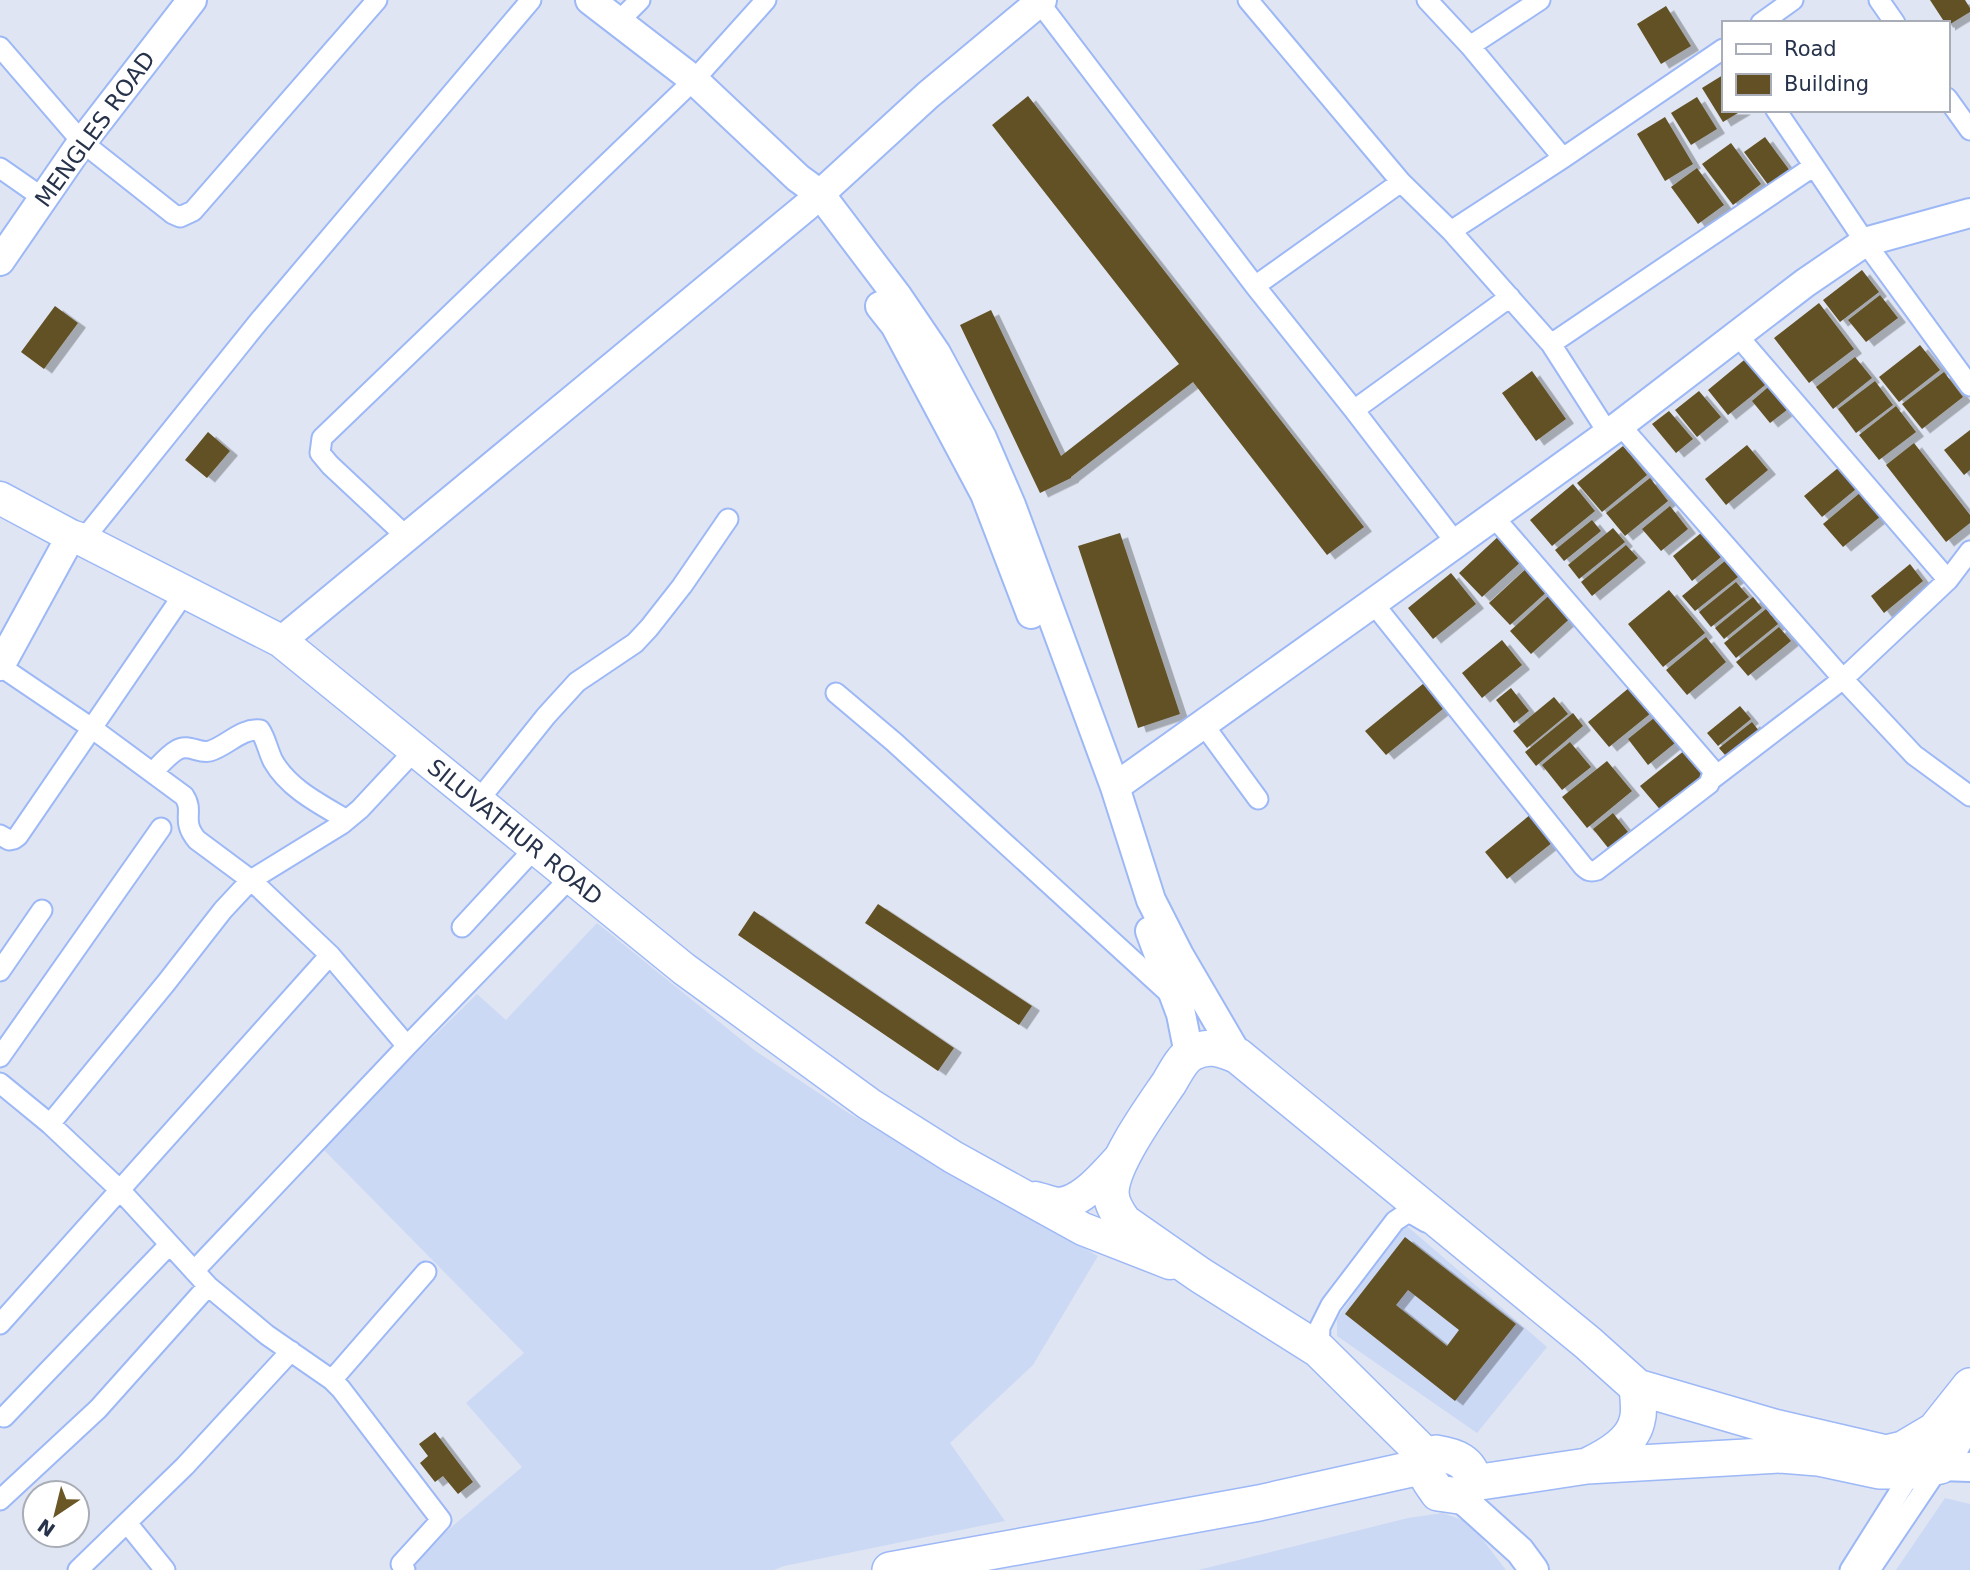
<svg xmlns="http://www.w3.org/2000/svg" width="1970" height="1570" font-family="'DejaVu Sans',sans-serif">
<defs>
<filter id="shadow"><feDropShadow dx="8" dy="4.5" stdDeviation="0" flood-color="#0004"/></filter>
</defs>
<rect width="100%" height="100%" fill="#dfe5f2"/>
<path fill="#ccd9f5" d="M597 923 754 1050 850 1114 1098 1256 1033 1365 950 1443 1005 1521 784 1566 774 1570H411L407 1565 522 1467 466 1403 524 1353 321 1147 477 994 506 1020Z
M1407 1226 1547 1347 1477 1433 1337 1336V1319L1396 1232Z
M1945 1498 1970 1504V1570H1896Z
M1443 1513 1470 1523 1506 1570H1198L1408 1518Z"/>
<path fill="#635125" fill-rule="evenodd" filter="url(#shadow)" d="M1930 0H1965L1970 8V12L1947 26V23H1945Z
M1666 6 1691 46 1661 64 1637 24Z
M1723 75V110H1743L1723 122 1702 88Z
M1028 96 1364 527 1327 555 1193 382 1071 477V478L1040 493 960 325 991 310 1061 456 1179 364 992 125Z
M1697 97 1717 129 1691 145 1671 113Z
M1665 117 1693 164 1665 181 1637 134Z
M1765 137 1790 171 1769 186 1744 152Z
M1731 143 1761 184 1733 205 1702 164Z
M1697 168 1724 205 1698 224 1671 187Z
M1862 270 1879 292 1840 322 1823 300Z
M1880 295 1898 318 1866 342 1848 320Z
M1819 303 1854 349 1809 383 1774 338Z
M55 306 78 323 44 369 21 352Z
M1920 345 1940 370 1899 402 1879 377Z
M1749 356 1770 381 1728 415 1708 390Z
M1855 357 1872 378 1833 409 1816 387Z
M1532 371 1566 419 1536 441 1502 393Z
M1944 372 1963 397 1922 429 1902 404Z
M1875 381 1893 405 1856 433 1838 409Z
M1773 383 1792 406 1770 423 1752 401Z
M1699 391 1721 417 1697 437 1675 410Z
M1896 406 1916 432 1879 460 1859 435Z
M1669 411 1693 439 1676 453 1652 424Z
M1970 430V470L1964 475 1944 450Z
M208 432 230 451 207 478 185 460Z
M1914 443 1970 515V523L1946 542 1886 465Z
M1747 445 1768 470 1726 505 1705 479Z
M1623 446 1647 475 1602 512 1577 483Z
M1838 468 1856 489 1822 517 1804 496Z
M1650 478 1668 501 1625 536 1606 513Z
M1573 484 1595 511 1552 546 1530 520Z
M1861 492 1881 516 1843 547 1823 524Z
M1670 506 1688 529 1661 551 1642 529Z
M1592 520 1601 531 1564 561 1555 550Z
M1613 528 1625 542 1579 579 1568 565Z
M1120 533 1180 714 1138 728 1078 546Z
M1701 533 1721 557 1692 581 1673 556Z
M1501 534 1524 559 1482 597 1459 573Z
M1626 545 1638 558 1592 596 1581 582Z
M1725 561 1738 577 1695 611 1682 596Z
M1910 564 1923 581 1884 613 1871 596Z
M1530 565 1551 588 1510 625 1489 603Z
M1451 573 1476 604 1433 639 1408 608Z
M1736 582 1749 597 1711 627 1699 612Z
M1555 590 1576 613 1531 654 1510 631Z
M1669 590 1705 633 1663 667 1628 624Z
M1753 597 1762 608 1724 639 1715 628Z
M1766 609 1778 624 1736 658 1724 643Z
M1779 627 1791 641 1748 676 1736 662Z
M1706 637 1726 662 1687 695 1666 670Z
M1502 640 1522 665 1482 698 1462 673Z
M1429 679 1449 704 1386 755 1365 731Z
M1630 687 1651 713 1609 747 1588 722Z
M1511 688 1529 711 1514 723 1496 700Z
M1554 697 1568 714 1527 748 1513 731Z
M1740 706 1751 719 1718 746 1707 733Z
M1573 713 1583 726 1536 766 1525 752Z
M1654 718 1675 743 1648 765 1628 739Z
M1752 722 1763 736 1731 762 1719 748Z
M1570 742 1591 767 1562 790 1542 765Z
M1685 750 1707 778 1663 813 1640 786Z
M1607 761 1632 791 1587 828 1562 797Z
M1613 813 1628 832 1609 849 1593 829Z
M1531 814 1553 842 1507 879 1485 852Z
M878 904 1032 1006 1019 1025 865 923Z
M754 911 954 1048 938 1071 738 935Z
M1405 1237 1516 1324 1455 1401 1345 1314ZM1408 1290 1459 1330 1447 1346 1396 1305Z
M435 1432 473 1482 458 1494 443 1476 435 1482 420 1463 428 1456 419 1444Z"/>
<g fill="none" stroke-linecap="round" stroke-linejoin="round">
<g stroke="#9db8f7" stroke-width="23">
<path id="street" d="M1248 0 1401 182 1451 231 1551 344 1608 433
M1427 0 1470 46 1563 158
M1879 0 1895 23
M1039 2 1255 286 1354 410 1456 543
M618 22 640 0
M1761 23 1793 0
M1470 46 1540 0
M0 47 82 142 173 214 180 217 193 211 377 0
M1947 98 1970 130
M1776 110 1814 166
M0 168 43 198
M1451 231 1563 158 1723 49
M1255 286 1401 182
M1737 335 1948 580
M1551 344 1814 166 1865 242 1970 386
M1354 410 1510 297
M1620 425 1843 679 1948 580 1970 551
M408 538 330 465 320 453 322 438 694 80 766 0
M83 540 260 320 531 0
M1373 603 1583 866C1588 871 1590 872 1597 870L1709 784 1713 773 1710 767 1493 516
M0 666 93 729 184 796C195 812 180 820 197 840L251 880 330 955 407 1046
M836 693 894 742 1172 996
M1203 724 1258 799
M153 772C160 765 168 755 177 750 188 743 199 754 210 751 227 746 241 728 260 730 266 739 268 751 273 761 289 789 320 804 347 820
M1712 779 1843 679 1914 755 1970 796
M478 801 546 716 577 682 635 643 649 628 682 586 728 519
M0 835 9 840 14 839 18 836 185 592
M462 927 535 848
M0 971 42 910
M0 1057 161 828
M0 1083 50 1124 120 1190 208 1286 267 1335 332 1380 341 1389 441 1520 401 1564 405 1570
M50 1124 166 983 223 910 251 880 342 824 360 809 415 750
M194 1271 407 1046 571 877
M0 1324 330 955
M1319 1350 1320 1327 1331 1305 1395 1221 1407 1213 1414 1215 1426 1222
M332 1380 426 1272
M4 1417 169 1245
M0 1500 98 1409 208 1286
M127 1523 165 1570
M78 1570 185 1466 291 1351
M1850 1570 1915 1467
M1870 1570 1940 1466"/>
</g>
<g stroke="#9db8f7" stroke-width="32">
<path id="secondary" d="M590 0 694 80 798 178 820 194 898 297 936 353 982 438 1011 505 1115 787 1151 900 1179 955 1238 1056
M0 261 82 142 192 0
M880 306 895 325 985 494 1031 614
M281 641 807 206 928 95 1042 0
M0 666 71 536
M1115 787 1373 603 1620 425 1805 283 1865 242 1970 213
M1150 931 1181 1014 1189 1054
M1940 1466 1970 1467
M1459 1496 1520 1551 1534 1570"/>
</g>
<g stroke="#9db8f7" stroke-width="35">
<path id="primary" d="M0 498 71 536 83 540 281 641 684 969 869 1104 953 1157 1083 1229 1170 1263
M1035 1198C1041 1199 1050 1203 1057 1204 1083 1204 1107 1171 1124 1154"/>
</g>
<g stroke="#9db8f7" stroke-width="38">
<path id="highway" d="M1436 1453C1455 1456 1471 1461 1474 1483L1459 1496 1438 1493C1428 1478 1416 1466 1436 1453Z
M1428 1458 1319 1350 1200 1275 1124 1222C1118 1214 1111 1202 1111 1192 1112 1163 1152 1108 1169 1083 1175 1073 1182 1058 1192 1053 1208 1044 1222 1049 1238 1056L1588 1343 1637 1387 1774 1427 1886 1453 1903 1449 1935 1430 1970 1386
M1589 1465C1608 1456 1632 1443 1637 1421 1640 1411 1638 1398 1637 1387
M1474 1483 1587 1466 1781 1455 1818 1458 1879 1471H1913L1940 1466 1962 1426 1968 1408
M890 1570 1259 1503 1425 1466"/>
</g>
<use href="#street" stroke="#fff" stroke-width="19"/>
<use href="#secondary" stroke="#fff" stroke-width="28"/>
<use href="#primary" stroke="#fff" stroke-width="32"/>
<use href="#highway" stroke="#fff" stroke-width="35"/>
</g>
<g text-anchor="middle" stroke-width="7" stroke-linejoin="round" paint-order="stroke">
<g font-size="23" fill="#27324b" stroke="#fff">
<text transform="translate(95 129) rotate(-54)" y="8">MENGLES ROAD</text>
<text transform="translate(515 832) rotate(39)" y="8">SILUVATHUR ROAD</text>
</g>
</g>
<rect x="1722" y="21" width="228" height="91" fill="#ffffff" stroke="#a9adb7" stroke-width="2"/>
<rect x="1736" y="44" width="35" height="10" fill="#ffffff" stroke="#a9adb7" stroke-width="2"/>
<text x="1784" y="56" font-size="21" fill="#27324b">Road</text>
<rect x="1736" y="74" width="35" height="21" fill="#635125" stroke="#a9adb7" stroke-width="2"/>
<text x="1784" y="91" font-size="21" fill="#27324b">Building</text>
<g transform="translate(56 1514) rotate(215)"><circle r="33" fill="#ffffff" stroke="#a9adb7" stroke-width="2"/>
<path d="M0-5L12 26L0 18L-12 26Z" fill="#6b5726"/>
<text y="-10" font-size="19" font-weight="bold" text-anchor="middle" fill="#27324b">N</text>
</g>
</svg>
